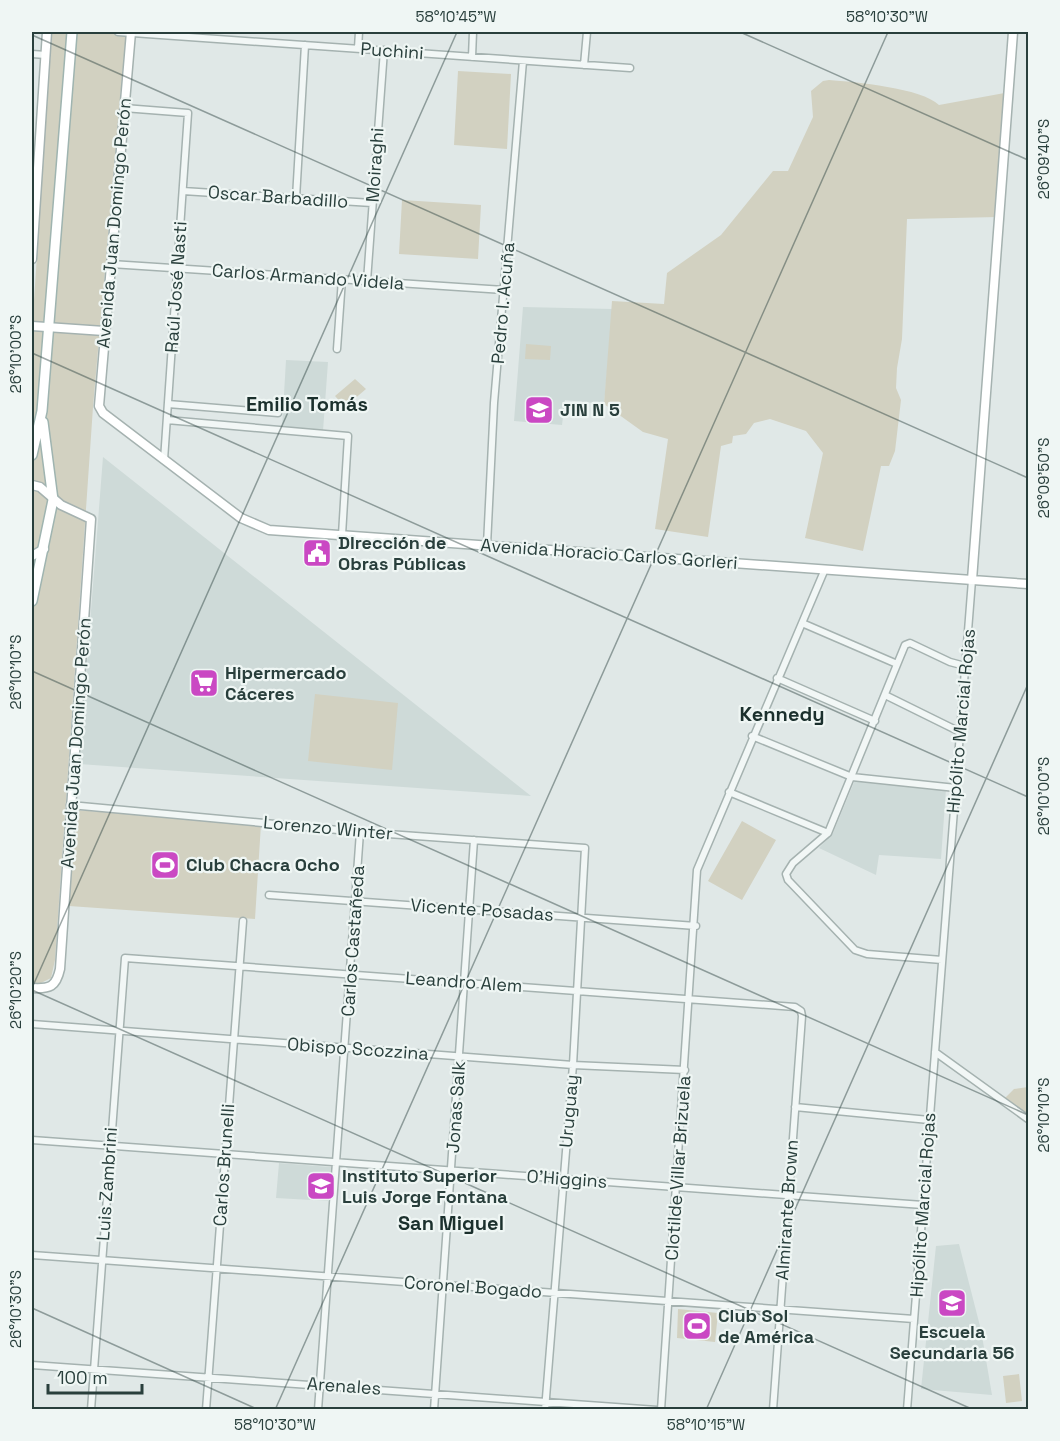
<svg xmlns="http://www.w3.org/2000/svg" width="1060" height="1441" font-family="'Space Grotesk',sans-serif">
<rect width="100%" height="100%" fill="#e0e8e7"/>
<path fill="#cedad8" d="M523 307 613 309 604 404 565 400 562 425 514 421Z
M286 360 328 362 323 431 282 428Z
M103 457 531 796 79 764Z
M855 780 946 789 941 859 879 855 876 875 819 848 833 833Z
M279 1163 331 1167 328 1201 276 1198Z
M959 1244 981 1330 992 1395 921 1389 936 1246Z"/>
<path fill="#d2d1c1" d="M52 32H126L93 407 55 960 51 978 41 983H32V330Z
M458 71 511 74 507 149 454 145Z
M829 80C855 82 922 88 939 105L1010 92 998 217 907 219 902 339 897 368 896 388 901 400 895 451 889 466H881L863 551 805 538 823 453 806 431 770 419 754 423 746 434 733 436 732 443 721 446 708 537 655 529 668 439 643 432 604 404 612 301 664 304 667 273 721 235 773 171H788L813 117 811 91 823 81Z
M402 200 481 205 478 259 399 254Z
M526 344 551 346 550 360 525 359Z
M355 379 366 389 345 407 335 396Z
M315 694 398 703 392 770 308 761Z
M75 810 261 824 255 919 69 906Z
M742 821 776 840 742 900 708 881Z
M1028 1087V1119L1002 1101 1014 1089Z
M678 1309 718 1313 715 1342 677 1338Z
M1019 1374 1022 1401 1006 1403 1003 1376Z"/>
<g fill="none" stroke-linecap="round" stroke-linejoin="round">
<g stroke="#a5b2b0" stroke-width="9">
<path id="street" d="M118 32 630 68
M358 48 359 32
M32 54 46 55
M472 57 473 32
M584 65 587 32
M124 108 188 113 164 460
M183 191 372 203
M296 198 305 45
M111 264 504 290
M367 281 384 50
M337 349 342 279
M168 404 278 413
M167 420 348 436 342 535
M487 545 494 403 523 61
M802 623 897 664
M777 678 875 721
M885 695 960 732
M752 736 852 777 956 788
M729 792 828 833
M70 805 360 832 585 848 573 1065 545 1410
M269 895 696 926
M942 960 867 954 855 950 788 880 786 874 793 863 828 833 905 645 910 643 950 662 965 666
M32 1024 573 1065 685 1070
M935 1052 1028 1119
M795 1107 929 1120
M32 1140 923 1205
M32 1255 914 1319
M32 1365 657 1410
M91 1410 125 958 795 1007 801 1011 802 1016 773 1410
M206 1410 243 921
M318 1410 360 832
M434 1410 474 840
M661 1410 697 870 825 569
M907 1410 972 580"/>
</g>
<g stroke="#a5b2b0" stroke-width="11">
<path id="secondary" d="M131 32 99 406 103 413 241 518 269 530 1028 584
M32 259 47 32
M32 326 104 331
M32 485 40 487 61 505 91 519 60 969C56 987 50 989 32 988
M32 556 44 549
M972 580 1013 32"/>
</g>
<g stroke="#9fb4b0" stroke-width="12">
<path id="primary" d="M32 455 42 411 72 32
M32 601 53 500 43 422"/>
</g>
<use href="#street" stroke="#f2f7f6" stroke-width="6"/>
<use href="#secondary" stroke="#fff" stroke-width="8"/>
<use href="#primary" stroke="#fff" stroke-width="9"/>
</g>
<path fill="none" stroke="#293f3c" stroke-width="1.5" stroke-opacity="0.45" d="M740 32 1028 160M32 35 1028 478M32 353 1028 797M32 671 1028 1115M32 988 457 32M32 990 974 1410M32 1308 259 1410M275 1410 888 32M706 1410 1028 684"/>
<defs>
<g id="school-square" transform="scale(1.5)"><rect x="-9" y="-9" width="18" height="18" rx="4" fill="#ca48c3" stroke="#eff6f4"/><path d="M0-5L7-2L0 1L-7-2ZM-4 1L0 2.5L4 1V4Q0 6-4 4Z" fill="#fff"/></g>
<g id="civic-square" transform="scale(1.5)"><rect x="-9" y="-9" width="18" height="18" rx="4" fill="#ca48c3" stroke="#eff6f4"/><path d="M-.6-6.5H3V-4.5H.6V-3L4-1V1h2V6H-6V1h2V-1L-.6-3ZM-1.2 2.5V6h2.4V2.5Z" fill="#fff"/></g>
<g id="supermarket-square" transform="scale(1.5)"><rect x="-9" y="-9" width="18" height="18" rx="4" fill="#ca48c3" stroke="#eff6f4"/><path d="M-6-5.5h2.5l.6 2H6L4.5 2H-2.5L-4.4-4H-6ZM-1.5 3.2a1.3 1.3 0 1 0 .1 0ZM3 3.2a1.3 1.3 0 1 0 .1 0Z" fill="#fff"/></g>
<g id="stadium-square" transform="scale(1.5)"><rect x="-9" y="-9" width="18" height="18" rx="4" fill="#ca48c3" stroke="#eff6f4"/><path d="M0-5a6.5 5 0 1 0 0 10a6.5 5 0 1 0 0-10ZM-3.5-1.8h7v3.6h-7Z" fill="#fff"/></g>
<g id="university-square" transform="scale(1.5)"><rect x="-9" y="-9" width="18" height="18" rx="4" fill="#ca48c3" stroke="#eff6f4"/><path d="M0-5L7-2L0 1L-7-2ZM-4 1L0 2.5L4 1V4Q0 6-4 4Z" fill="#fff"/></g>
</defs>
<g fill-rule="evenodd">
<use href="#school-square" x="539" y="410"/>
<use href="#civic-square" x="317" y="553"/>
<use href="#supermarket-square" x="204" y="683"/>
<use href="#stadium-square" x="165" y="865"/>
<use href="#university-square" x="321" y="1186"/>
<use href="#school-square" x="952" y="1303"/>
<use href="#stadium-square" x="697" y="1326"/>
</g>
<g text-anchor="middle" stroke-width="4.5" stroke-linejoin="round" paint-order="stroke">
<g font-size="18" fill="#293f3c" stroke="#eff6f4">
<text transform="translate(392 51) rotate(4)" y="6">Puchini</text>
<text transform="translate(375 165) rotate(-86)" y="6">Moiraghi</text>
<text transform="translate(278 197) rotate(4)" y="6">Oscar Barbadillo</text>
<text transform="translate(114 223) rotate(-85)" y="6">Avenida Juan Domingo Perón</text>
<text transform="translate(308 277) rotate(4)" y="6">Carlos Armando Videla</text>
<text transform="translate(176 287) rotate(-86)" y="6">Raúl José Nasti</text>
<text transform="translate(503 303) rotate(-85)" y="6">Pedro I. Acuña</text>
<text transform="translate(609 554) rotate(4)" y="6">Avenida Horacio Carlos Gorleri</text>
<text transform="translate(961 721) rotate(-85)" y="6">Hipólito Marcial Rojas</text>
<text transform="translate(76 743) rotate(-86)" y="6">Avenida Juan Domingo Perón</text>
<text transform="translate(328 828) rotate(5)" y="6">Lorenzo Winter</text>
<text transform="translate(482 910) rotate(4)" y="6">Vicente Posadas</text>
<text transform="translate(353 941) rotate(-86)" y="6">Carlos Castañeda</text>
<text transform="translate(464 982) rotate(4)" y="6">Leandro Alem</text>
<text transform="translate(358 1049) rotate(4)" y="6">Obispo Scozzina</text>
<text transform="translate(456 1107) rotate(-86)" y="6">Jonas Salk</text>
<text transform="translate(569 1111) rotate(-85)" y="6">Uruguay</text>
<text transform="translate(224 1165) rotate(-86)" y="6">Carlos Brunelli</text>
<text transform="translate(678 1168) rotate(-86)" y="6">Clotilde Villar Brizuela</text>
<text transform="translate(567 1179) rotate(4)" y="6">O'Higgins</text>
<text transform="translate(107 1184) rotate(-86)" y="6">Luis Zambrini</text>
<text transform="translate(923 1205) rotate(-86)" y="6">Hipólito Marcial Rojas</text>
<text transform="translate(787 1210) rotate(-86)" y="6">Almirante Brown</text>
<text transform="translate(473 1287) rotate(4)" y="6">Coronel Bogado</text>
<text transform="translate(344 1386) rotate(4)" y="6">Arenales</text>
</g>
<g font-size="18" font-weight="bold" fill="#293f3c" stroke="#eff6f4" text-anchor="start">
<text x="560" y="416">JIN N 5</text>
<text x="338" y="549">DIrección de<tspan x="338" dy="21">Obras Públicas</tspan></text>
<text x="225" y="679">Hipermercado<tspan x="225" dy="21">Cáceres</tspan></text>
<text x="186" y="871">Club Chacra Ocho</text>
<text x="342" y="1182">Instituto Superior<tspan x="342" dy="21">Luis Jorge Fontana</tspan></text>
<text x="718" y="1322">Club Sol<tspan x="718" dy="21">de América</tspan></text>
<text x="952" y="1338" text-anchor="middle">Escuela<tspan x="952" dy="21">Secundaria 56</tspan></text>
</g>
<g font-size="20" font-weight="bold" fill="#1b302d" stroke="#eff6f4">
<text x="307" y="411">Emilio Tomás</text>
<text x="782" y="721">Kennedy</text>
<text x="451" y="1230">San Miguel</text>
</g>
</g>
<rect width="1060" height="1441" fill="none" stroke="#eff6f4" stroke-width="66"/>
<path d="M48 1384v9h94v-9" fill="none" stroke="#293f3c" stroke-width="3"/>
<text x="57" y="1384" font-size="18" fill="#293f3c" stroke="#eff6f4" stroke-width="4.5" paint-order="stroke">100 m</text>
<rect x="33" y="33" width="994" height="1375" fill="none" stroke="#293f3c" stroke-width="2"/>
<g font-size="15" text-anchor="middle" fill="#293f3c">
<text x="456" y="22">58°10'45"W</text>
<text x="887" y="22">58°10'30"W</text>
<text transform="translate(1044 159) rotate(-90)" y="5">26°09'40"S</text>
<text transform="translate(16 354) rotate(-90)" y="5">26°10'00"S</text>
<text transform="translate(1044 478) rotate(-90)" y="5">26°09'50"S</text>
<text transform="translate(16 672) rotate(-90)" y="5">26°10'10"S</text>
<text transform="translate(1044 796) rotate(-90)" y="5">26°10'00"S</text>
<text transform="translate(16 990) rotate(-90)" y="5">26°10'20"S</text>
<text transform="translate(1044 1115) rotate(-90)" y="5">26°10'10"S</text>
<text transform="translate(16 1309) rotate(-90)" y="5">26°10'30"S</text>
<text x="275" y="1430">58°10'30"W</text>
<text x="706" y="1430">58°10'15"W</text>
</g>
</svg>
